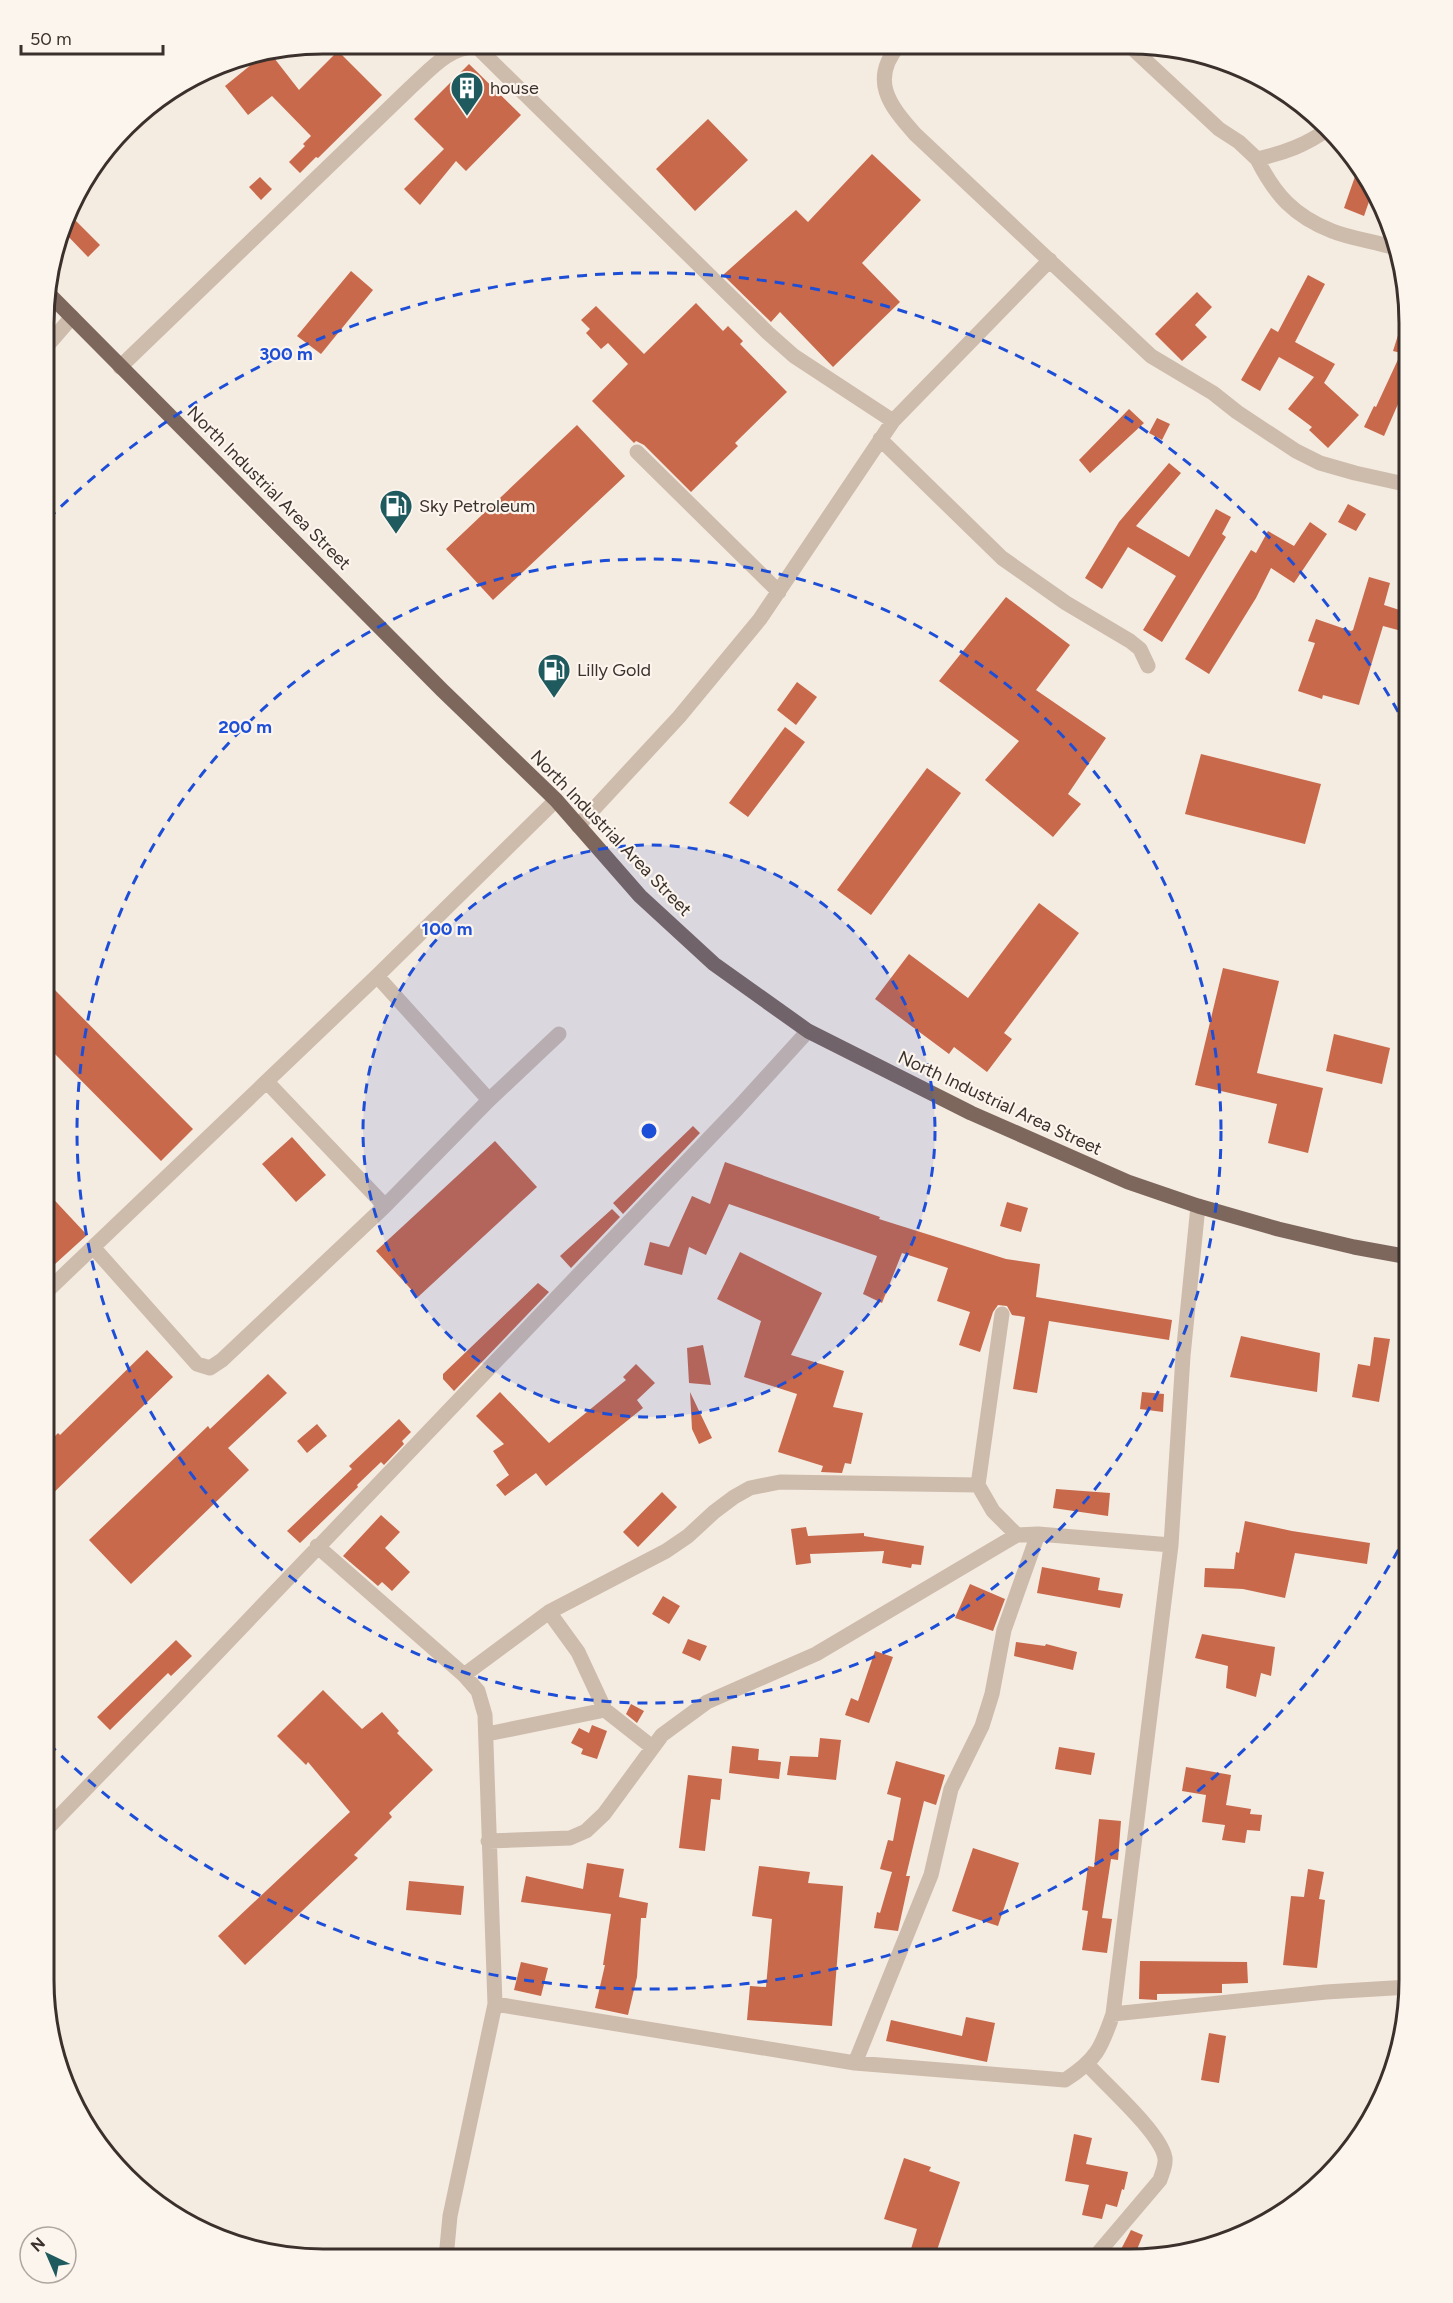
<svg xmlns="http://www.w3.org/2000/svg" width="1453" height="2303" font-family="Figtree,sans-serif">
<rect width="100%" height="100%" fill="#f4ebe1"/>
<path fill="#c8694b" d="M338 51 382 95 318 158 316 157 300 173 289 162 305 146 303 144 311 136 272 96 248 115 225 86 263 55 271 54 299 90Z
M469 64 521 115 466 171 456 161 420 205 404 189 444 149 414 119Z
M708 119 748 160 695 211 656 169Z
M872 154 921 200 862 263 900 302 833 367 780 312 771 322 723 275 796 210 808 222Z
M1359 165 1373 190 1364 216 1344 208Z
M260 177 272 189 261 200 249 187Z
M74 219 100 245 88 257 63 231Z
M351 271 373 290 321 354 297 336Z
M1308 275 1325 284 1295 342 1335 364 1324 383 1322 381 1359 415 1328 448 1309 430 1312 427 1288 409 1314 377 1279 357 1260 391 1241 380 1271 328 1278 332Z
M1197 292 1212 307 1195 325 1207 337 1182 361 1155 334Z
M696 303 723 331 728 326 743 341 740 344 787 392 735 443 738 446 691 492 644 445 636 441 634 443 592 401 628 364 608 343 601 349 586 333 590 329 581 320 596 306 644 354Z
M1406 310 1410 323 1409 379 1384 436 1364 427 1374 406 1376 407 1401 353 1393 351Z
M1129 409 1144 423 1090 473 1079 460Z
M1157 418 1170 424 1162 440 1149 433Z
M577 425 625 476 493 600 446 549Z
M1169 463 1181 473 1136 526 1189 557 1216 509 1231 517 1222 534 1226 537 1162 642 1143 630 1176 576 1128 547 1102 589 1085 578 1119 522Z
M1348 504 1366 514 1356 531 1338 522Z
M1310 522 1327 534 1294 583 1271 568 1256 598 1209 674 1185 659 1251 550 1256 553 1268 531 1294 546Z
M1369 577 1390 583 1384 605 1409 613V633L1383 626 1359 705 1323 695 1322 699 1298 691 1315 643 1308 641 1316 619 1351 631 1353 630Z
M1006 597 1070 645 1036 690 1106 738 1068 794 1081 804 1053 837 985 780 1019 741 939 681Z
M797 682 817 697 796 725 777 710Z
M785 727 805 742 748 817 729 803Z
M1201 754 1321 784 1305 844 1185 814Z
M927 768 961 793 871 915 837 890Z
M1039 903 1079 933 1004 1033 1012 1039 987 1072 954 1047 949 1054 875 999 909 954 968 998Z
M1223 968 1279 981 1257 1073 1323 1088 1308 1153 1268 1143 1277 1104 1195 1085Z
M45 980 193 1129 161 1161 45 1044Z
M1334 1034 1390 1048 1382 1084 1326 1071Z
M693 1126 700 1133 623 1214 613 1203Z
M292 1137 326 1175 296 1202 262 1164Z
M495 1141 537 1187 418 1297 376 1251Z
M725 1162 880 1217 879 1219 1006 1259 1040 1264 1036 1297 1172 1320 1169 1340 1049 1321 1037 1393 1013 1389 1025 1317 1012 1315 1007 1306 998 1305 993 1312 980 1352 959 1345 970 1312 937 1301 948 1268 902 1253 882 1303 863 1294 877 1256 729 1204 706 1255 689 1247 682 1275 644 1265 650 1242 669 1247 692 1196 710 1204Z
M45 1190 87 1235 44 1274 45 1242Z
M1007 1202 1028 1208 1021 1232 1000 1226Z
M612 1209 620 1217 571 1268 560 1256Z
M740 1252 822 1293 791 1355 844 1371 833 1407 863 1413 851 1464 845 1463 842 1473 821 1472 823 1466 778 1452 797 1394 744 1377 761 1321 717 1299Z
M538 1283 549 1292 454 1391 443 1379V1374Z
M1241 1336 1320 1353 1317 1392 1230 1377Z
M1374 1337 1390 1339 1379 1402 1352 1397 1358 1364 1370 1366Z
M703 1345 711 1385 689 1383 687 1348Z
M147 1350 173 1377 44 1502V1447L58 1433 60 1435Z
M636 1364 655 1383 637 1400 643 1408 546 1486 536 1473 505 1496 496 1485 509 1475 493 1451 504 1444 476 1416 500 1392 549 1443 626 1380 623 1377Z
M268 1374 287 1393 228 1448 249 1470 131 1584 89 1540 208 1426 210 1429Z
M690 1392 712 1438 699 1444 692 1429Z
M1142 1392 1164 1394 1163 1412 1140 1409Z
M399 1419 411 1432 402 1441 404 1444 384 1465 381 1462 357 1485 358 1487 300 1543 287 1531 352 1469 349 1466Z
M317 1424 327 1436 307 1453 297 1441Z
M1056 1489 1110 1493 1108 1516 1053 1508Z
M662 1492 677 1507 638 1547 623 1532Z
M381 1515 400 1532 385 1548 410 1572 392 1591 382 1582 378 1586 343 1556Z
M1245 1521 1292 1531 1370 1543 1367 1564 1295 1553 1285 1598 1243 1589 1204 1587 1205 1568 1234 1569 1236 1552 1239 1553Z
M806 1527 808 1536 864 1533V1536L924 1546 921 1565 912 1564 911 1568 882 1563 884 1551 810 1554 811 1563 796 1565 791 1529Z
M1042 1567 1100 1578 1098 1590 1123 1594 1120 1608 1037 1593Z
M970 1584 1005 1599 993 1631 955 1618Z
M663 1596 680 1606 669 1624 652 1614Z
M1202 1634 1275 1647 1271 1676 1261 1673 1256 1697 1226 1688 1228 1666 1195 1658Z
M688 1639 707 1646 700 1661 682 1653Z
M176 1640 192 1656 171 1676 168 1673 110 1730 97 1717Z
M1016 1642 1045 1646 1046 1644 1077 1652 1073 1670 1014 1656Z
M875 1651 893 1657 869 1723 845 1715 851 1698 858 1701Z
M323 1690 362 1729 382 1712 399 1731 397 1733 433 1770 389 1813 392 1817 354 1855 358 1858 245 1965 218 1936 350 1812 308 1762 306 1765 277 1736Z
M631 1704 644 1711 637 1723 626 1714Z
M592 1725 607 1731 597 1759 581 1754 583 1749 571 1743 579 1728 589 1733Z
M820 1738 841 1740 836 1780 787 1775 790 1756 818 1757Z
M732 1746 759 1749 758 1760 781 1762 779 1779 729 1773Z
M1059 1747 1095 1753 1091 1775 1055 1769Z
M896 1761 945 1775 936 1805 924 1801 906 1876H910L898 1931 874 1928 877 1912 880 1913 892 1872 880 1869 888 1840 893 1841 901 1798 887 1794Z
M1186 1767 1231 1775 1226 1805 1251 1809 1250 1814 1262 1815 1260 1831 1247 1830 1245 1843 1222 1840 1225 1825 1202 1822 1206 1795 1182 1791Z
M688 1775 722 1779 720 1800 711 1799 705 1851 679 1848Z
M1099 1819 1121 1821 1118 1860 1111 1859 1102 1918 1112 1919 1107 1953 1082 1950 1088 1911 1082 1910 1088 1866 1094 1867Z
M973 1848 1019 1863 998 1926 952 1911Z
M587 1863 624 1869 619 1897 648 1903 646 1918H641L637 1977 628 2015 595 2008 605 1965H603L611 1914 521 1902 526 1876 583 1889Z
M759 1866 810 1872 808 1883 843 1886 832 2026 747 2020 750 1986 766 1987 772 1919 752 1916Z
M1308 1869 1324 1872 1319 1899 1325 1900 1317 1968 1283 1965 1291 1896 1304 1897Z
M409 1881 464 1886 461 1915 406 1910Z
M1140 1961 1247 1962 1248 1983 1222 1984V1993L1157 1994V2000L1139 1999Z
M521 1962 548 1968 541 1996 514 1990Z
M966 2017 995 2023 987 2062 886 2041 891 2020 962 2036Z
M1209 2033 1226 2036 1219 2083 1201 2080Z
M1074 2134 1092 2138 1086 2164 1128 2172 1124 2190 1122 2189 1117 2207 1106 2204 1102 2219 1082 2215 1089 2185 1065 2181Z
M904 2158 931 2167 929 2171 960 2182 934 2259H908L917 2229 884 2219Z
M1131 2230 1143 2235 1133 2259H1116Z"/>
<g fill="none" stroke-linecap="round" stroke-linejoin="round">
<path stroke="#cdbbac" stroke-width="15" d="M899 45C869 80 890 106 915 134L1151 356 1213 393 1237 412 1296 451 1320 463 1355 473 1409 485
M1130 46 1219 129 1239 142 1257 159C1284 153 1306 145 1328 129
M1257 159C1275 195 1294 216 1332 231 1352 239 1374 241 1395 248
M46 347 72 317
M120 367 411 87C430 70 449 46 477 47L768 333 794 356 893 421
M880 439 1002 558 1066 603 1130 641 1140 649 1148 666
M637 452 779 592
M578 826 679 717 760 619 893 421 1050 260
M377 976 489 1100
M267 1082 385 1206
M93 1247 197 1364 210 1368 222 1360 385 1206 489 1100 559 1034
M44 1294 377 976 556 800
M1002 1314 978 1485 993 1511 1017 1535 1038 1534 1171 1545
M317 1546 464 1675 478 1691 485 1715 495 2004 450 2216 446 2258
M549 1612 578 1652 605 1710 652 1747
M464 1675 549 1612 666 1551 688 1536 714 1512 734 1497 750 1488 780 1482 978 1485
M487 1734 605 1710
M44 1832 172 1700 737 1109 808 1031
M488 1841 570 1838 586 1831 604 1814 662 1735 707 1702 816 1654 1017 1535
M495 2004 855 2063 1065 2080C1096 2060 1101 2049 1113 2014L1171 1545 1183 1356 1198 1206
M1113 2014 1326 1992 1409 1987
M855 2063 931 1875 951 1789 982 1726 992 1694 1004 1630 1038 1534
M1088 2065C1106 2085 1161 2133 1165 2158 1166 2166 1162 2173 1160 2180L1093 2259"/>
<path stroke="#7d675c" stroke-width="15" d="M46 291 442 690 556 800 640 896 714 964 808 1031 971 1113 1128 1182 1198 1206 1278 1229 1354 1247 1409 1257"/>
</g>
<circle cx="649" cy="1131" r="286" fill="#1d4ed8" fill-opacity=".12"/>
<g fill="none" stroke="#1d4ed8" stroke-width="3" stroke-dasharray="10 8">
<circle cx="649" cy="1131" r="286"/>
<circle cx="649" cy="1131" r="572"/>
<path d="M1407 1534A858 858 0 0 1 48 1743M48 519A858 858 0 0 1 1407 728"/>
</g>
<defs>
<g id="building-pin" transform="scale(1.725)"><path d="M0 17L-7.5 6A9.5 9.5 0 1 1 7.5 6Z" fill="#1f5a5e" stroke="#fbf5ee"/><path d="M-4-6H4V6H1V3H-1V6H-4ZM-2.5-4.3h1.7v1.8h-1.7ZM.8-4.3h1.7v1.8H.8ZM-2.5-1h1.7V.8h-1.7ZM.8-1h1.7V.8H.8Z" fill="#fff"/></g>
<g id="fuel-pin" transform="scale(1.725)"><path d="M0 17L-7.5 6A9.5 9.5 0 1 1 7.5 6Z" fill="#1f5a5e" stroke="#fbf5ee"/><path d="M-5.5-6h7V0h2V4h1.3V-2.5L3-4.5l.8-.8L6-3V5H2.5V1h-1V6h-7ZM-4.2-4.7v3.2H.2V-4.7Z" fill="#fff"/></g>
</defs>
<g fill-rule="evenodd">
<use href="#building-pin" x="467" y="88"/>
<use href="#fuel-pin" x="396" y="506"/>
<use href="#fuel-pin" x="554" y="670"/>
</g>
<g text-anchor="middle" stroke-width="4.5" stroke-linejoin="round" paint-order="stroke">
<g font-size="18" fill="#3b302b" stroke="#fbf5ee" text-anchor="start">
<text x="490" y="94">house</text>
<text x="419" y="512">Sky Petroleum</text>
<text x="577" y="676">Lilly Gold</text>
</g>
<g font-size="18" fill="#3b302b" stroke="#fbf5ee">
<text transform="translate(269 488) rotate(45)" y="6">North Industrial Area Street</text>
<text transform="translate(611 833) rotate(46)" y="6">North Industrial Area Street</text>
<text transform="translate(1000 1103) rotate(25)" y="6">North Industrial Area Street</text>
</g>
</g>
<path d="M0 0H1453V2303H0ZM323 54H1130A269 269 0 0 1 1399 323V1980A269 269 0 0 1 1130 2249H323A269 269 0 0 1 54 1980V323A269 269 0 0 1 323 54Z" fill="#fbf5ee" fill-rule="evenodd"/>
<path fill="none" stroke="#3b302b" stroke-width="3" d="M323 54H1130A269 269 0 0 1 1399 323V1980A269 269 0 0 1 1130 2249H323A269 269 0 0 1 54 1980V323A269 269 0 0 1 323 54Z"/>
<circle cx="649" cy="1131" r="9" fill="#1d4ed8" stroke="#fbf5ee" stroke-width="3"/>
<g font-size="18" text-anchor="middle" font-weight="bold" fill="#1d4ed8" stroke="#fbf5ee" stroke-width="4.5" stroke-linejoin="round" paint-order="stroke">
<text x="286" y="360">300 m</text>
<text x="245" y="733">200 m</text>
<text x="447" y="935">100 m</text>
</g>
<g transform="translate(48 2255) rotate(316)"><circle r="28" fill="#fbf5ee" stroke="#aea6a0" stroke-width="1.5"/>
<path d="M0-4.5L10 22L0 15L-10 22Z" fill="#1f5a5e"/>
<text y="-9" font-size="16" font-weight="bold" text-anchor="middle" fill="#3b302b">N</text>
</g>
<path d="M21 45v9h142v-9" fill="none" stroke="#3b302b" stroke-width="3"/>
<text x="30" y="45" font-size="18" fill="#3b302b" stroke="#fbf5ee" stroke-width="4.5" paint-order="stroke">50 m</text>
</svg>
